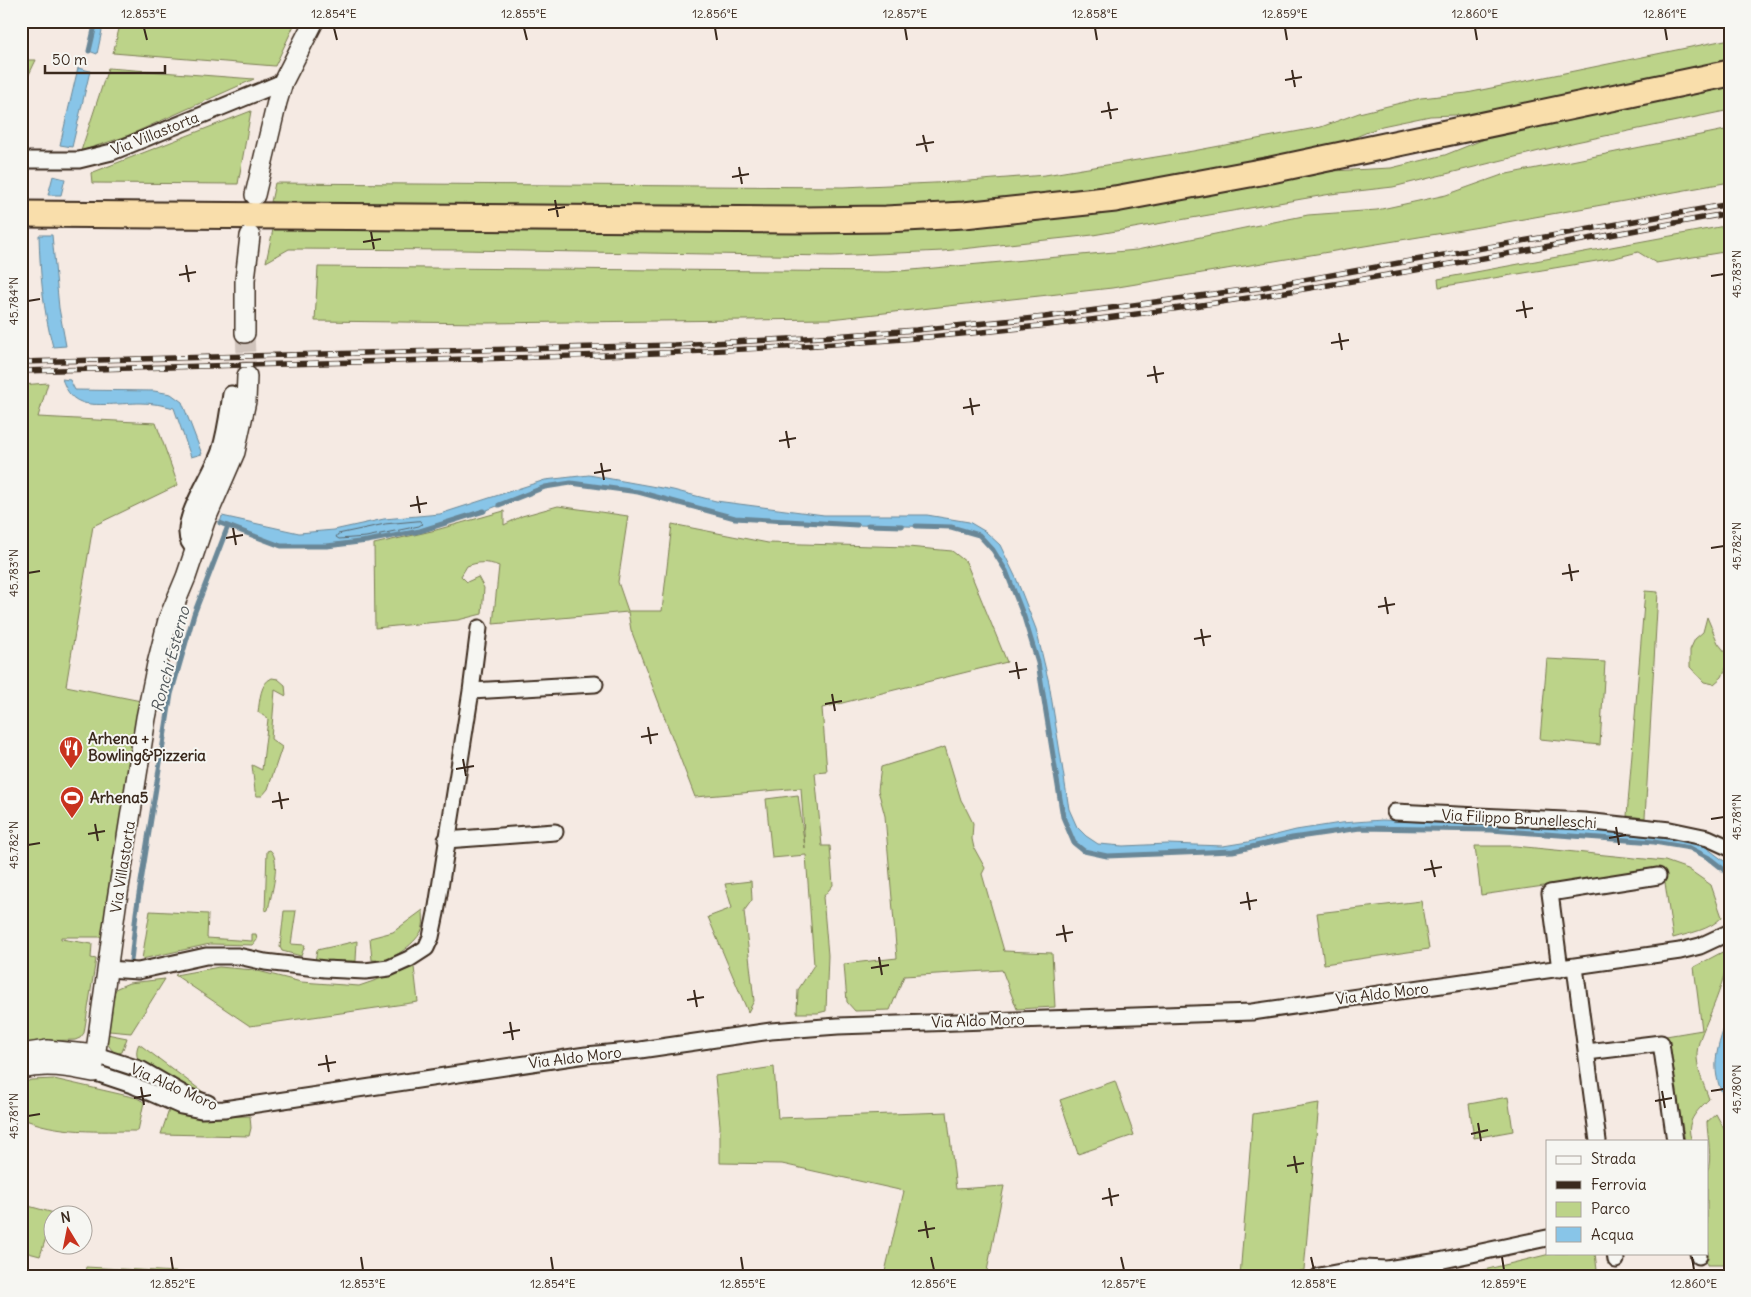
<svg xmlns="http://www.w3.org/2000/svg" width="1751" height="1297" font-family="Delius,sans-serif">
<rect width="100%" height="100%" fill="#f5eae3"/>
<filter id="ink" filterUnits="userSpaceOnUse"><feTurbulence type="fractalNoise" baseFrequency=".02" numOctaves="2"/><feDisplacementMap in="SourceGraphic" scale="10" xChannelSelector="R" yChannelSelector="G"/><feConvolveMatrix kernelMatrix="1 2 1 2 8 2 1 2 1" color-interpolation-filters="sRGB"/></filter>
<g filter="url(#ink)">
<path fill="#bcd389" stroke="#7c7e54" d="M121 21H296L275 66 113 53Z
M1730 39V59L1479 114 1430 116 1382 126 1344 142 1245 163 1118 185 946 204 823 208 405 206 271 202 275 183 843 187 957 182 1045 175 1193 151 1321 127 1359 113 1421 98 1467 93Z
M21 60H36L21 91Z
M108 68 254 79 127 136 81 151Z
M1730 84V110L1576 142 1393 187 1331 194 1093 235 943 251 832 256 461 250 289 249 266 262 274 225 987 223 1113 212 1311 172 1391 168 1445 155 1507 130Z
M251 111 238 184 92 183 91 173Z
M1730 129V182L1479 227 1112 288 830 319 487 323 315 321 318 267 889 272 1137 250 1308 215 1377 210 1446 195 1502 175Z
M1730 225V251L1656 263 1638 252 1615 258 1439 287 1438 279Z
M48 383 38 417 156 423 178 485 93 526 66 686 141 701 105 937H61V939L92 944 91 958 96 959 84 1033 80 1038 75 1040 37 1041 21 1044V385Z
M558 506 628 516 618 582 628 611H662L672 524 768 543 908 547 952 551 966 562 1007 662 822 708 827 772 815 773 822 846H830L833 885 823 897 828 955 826 1011 818 1013H797L798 990 814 965 806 855 772 858 766 799 798 795 805 848 801 788 695 797 631 630 628 612 493 624 499 566C487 561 478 562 467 566L461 576 467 582 478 577 484 588 482 614 458 620 375 628 374 544 436 530 504 511V525L522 516Z
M1645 591 1658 592 1645 818 1627 816Z
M1707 617 1718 643 1726 653 1730 659 1722 677 1714 684 1704 682 1690 667V650L1695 639 1703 632Z
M1547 659 1605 662 1600 745 1540 739Z
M272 678 278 679 285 685 286 696 275 690 271 739 282 747 268 789 262 796H257L255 791 252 765 262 770 268 719 258 712C260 700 260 683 272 678Z
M945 747 961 800 965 807 973 823 972 839 974 848 985 868 982 874 1004 951 1052 953 1055 1007 1017 1009 1002 970 904 976 890 1010 855 1011 847 1002 844 964 897 958 885 816 878 790 881 767Z
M1475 846H1515L1665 861 1688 869 1711 885 1722 917C1710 930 1690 933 1673 938L1663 869 1481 895Z
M270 850C282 860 271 895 268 910L265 911 267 851Z
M751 881 752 900 744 911 754 1001 748 1012 708 917 732 908 725 884Z
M1421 901 1429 949 1324 964 1317 913Z
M423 910C423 915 424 921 423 926 421 939 397 957 385 960 381 961 376 960 372 960L370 938 393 932Z
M150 911 208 914 207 938 252 941V934H256L257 940 253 945 210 944 142 959Z
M284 911H296L291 944 305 945 301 956 282 951 280 947Z
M357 941 356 961H315L317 950Z
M1728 949C1727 973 1718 995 1709 1017 1704 1029 1696 1044 1697 1058 1698 1072 1704 1085 1709 1099 1697 1111 1684 1122 1692 1141H1685L1666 1036 1702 1030 1694 967Z
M219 967 254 970 301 982 359 986 414 967 418 1002 250 1026 175 975Z
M165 979 131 1033 109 1031 113 994 117 988 129 983Z
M107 1034 127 1038 122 1052 116 1054C109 1047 106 1044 107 1034Z
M139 1044 211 1098 192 1093 139 1062C136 1056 136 1049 139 1044Z
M774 1067 778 1118 947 1112 956 1189 1004 1186 986 1276H884L904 1191 782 1164 720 1163V1125L715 1076Z
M54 1079 137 1098 144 1102 138 1131C100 1131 57 1134 21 1118V1084L31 1080Z
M1115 1081 1134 1135 1078 1154 1060 1100Z
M1508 1097 1513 1131 1474 1138 1469 1104Z
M1319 1103 1304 1270 1280 1276H1240L1253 1114Z
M175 1109 210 1117 250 1116 251 1128 249 1136 161 1134 169 1110Z
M1716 1114 1730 1140V1251L1724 1265H1707L1705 1253H1707V1171C1713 1161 1707 1135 1707 1122Z
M21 1204 54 1213 40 1256 21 1251Z
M1554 1253H1595L1597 1270 1570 1276H1459Z
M86 1267 212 1274 211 1276H84Z"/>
<path fill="#88c5e8" stroke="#698797" d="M96 21H104L97 54 89 51Z
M78 68 90 71 72 147 60 145Z
M53 176 65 179 61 195H48Z
M39 235H52L59 308 66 346 53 347C43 310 40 273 39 235Z
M62 379 70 380 75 390 154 391 171 394 182 402 202 454 191 457 174 408C163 405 152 403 140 403 126 403 92 407 81 402 70 398 66 389 62 379Z
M589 475 673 490 716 501 824 515H927L969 522 986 532 1000 545 1016 578 1036 629 1049 683 1069 809 1077 827 1086 836 1098 844 1123 846 1168 844 1223 846 1248 842 1296 830 1341 823 1382 820 1601 831 1683 841 1703 845 1728 864 1730 867V878L1723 869 1709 858 1690 848 1654 842 1491 830 1360 828 1292 838 1233 851 1107 856 1084 851 1074 843 1063 817 1038 663 1024 617 1006 571 993 550 979 535 951 527 856 525 735 518 638 492 571 483 545 487 482 512 420 531 367 541 327 546H281L220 523 222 516 299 533 334 530 384 519 440 514 545 480Z
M1730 1010V1038L1724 1062 1730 1088V1108C1706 1069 1717 1050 1730 1010Z"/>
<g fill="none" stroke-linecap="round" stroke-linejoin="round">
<path stroke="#5a686f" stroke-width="1" d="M420 521 422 524 419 526 366 537 339 539 336 537 338 534 385 524Z"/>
<path stroke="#698797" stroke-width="5" d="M89 51 96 21
M499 505 545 487 571 483 638 492 735 518 857 525
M220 523 281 546H327L367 541 420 531 484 511
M868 525 902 526
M916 526 951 527 979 535 993 550 1006 571 1024 617 1038 663 1063 817 1074 843 1084 851 1107 856 1233 851 1292 838 1360 828 1491 830 1654 842 1690 848 1709 858 1723 869 1730 878
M131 961 136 913 171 694 194 614 228 526"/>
<path stroke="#d0c4bc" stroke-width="19" stroke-dasharray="19 9" stroke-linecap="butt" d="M245 333 247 376"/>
<g stroke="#3b2a1e" stroke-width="19">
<path id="minor" d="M21 160H79L112 152 283 82
M195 549C190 545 187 540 187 533 185 513 213 472 220 451 226 432 228 413 231 394
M471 691 595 684
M1395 812 1584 821 1670 830 1708 838 1730 848
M446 840 555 832
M1575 967 1598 1141
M107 969 138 971 206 956H238L265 962 325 969 365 971 389 968 409 959 426 948 431 937 436 913 471 691 479 628
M1560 969 1550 893 1658 876
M1587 1052 1661 1043 1675 1141
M96 1055 142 1070 187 1096 208 1103
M93 1072 135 1086 181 1106 201 1110 224 1109 586 1055 640 1050 771 1031 838 1026 1252 1012 1680 951 1700 946 1730 932
M1615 1253 1616 1260
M1698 1253 1699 1256
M1319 1276 1362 1268 1387 1269 1439 1261 1547 1238"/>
</g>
<g stroke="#3b2a1e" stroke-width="22">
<path id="tertiary" d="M255 195 277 102 283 82 314 21
M245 333V280L250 236
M21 1054 47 1050 96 1055
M21 1069C46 1063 68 1067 93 1072L116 906 146 718 157 664 168 620 186 577 205 521 235 452 246 401 247 376"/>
</g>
<g stroke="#3b2a1e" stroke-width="29">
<path id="trunk" d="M21 214 803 220 886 219 964 215 1115 199 1271 170 1730 73"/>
</g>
<use href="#minor" stroke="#f6f6f2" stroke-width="15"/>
<use href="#tertiary" stroke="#f6f6f2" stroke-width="19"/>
<use href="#trunk" stroke="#f9deab" stroke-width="25"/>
<g stroke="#3b2a1e" stroke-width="5.5">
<path id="rail" d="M21 362 674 345 806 338 916 330 1045 317 1258 288 1730 204
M21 371C171 367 321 363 470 359 663 354 856 347 1048 325 1277 299 1503 254 1730 213"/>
</g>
<use href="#rail" stroke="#f6f6f2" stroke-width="4" stroke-dasharray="11" stroke-linecap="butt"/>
</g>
</g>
<path fill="none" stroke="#3b2a1e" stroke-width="2" d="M144 28 147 40M334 28 337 40M524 28 527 40M715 28 717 40M905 28 907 40M1095 28 1097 40M1285 28 1287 40M1475 28 1477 40M1665 28 1667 40M1292 70 1295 87M1285 80 1302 77M1108 102 1111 119M1101 112 1118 109M923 135 927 152M916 145 934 142M739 167 742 184M732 177 749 174M555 200 558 217M548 210 565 207M371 232 374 249M363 242 381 239M186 265 189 282M179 275 196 272M1711 276 1724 274M28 301 40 299M1523 301 1526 318M1516 311 1533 308M1339 333 1342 350M1331 343 1349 340M1154 366 1157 383M1147 376 1164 373M970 398 973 415M963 408 980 405M786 431 789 448M779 441 796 438M601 463 604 480M594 473 611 470M417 496 420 513M410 506 427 503M233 528 236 545M226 538 243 535M1711 548 1724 546M1569 564 1572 581M28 573 40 571M1562 574 1579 571M1385 597 1388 614M1378 607 1395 604M1201 629 1204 646M1194 639 1211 636M1016 662 1019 679M1009 672 1027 669M832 694 835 711M825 704 842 701M648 727 651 744M641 737 658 734M463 759 466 776M456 769 474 766M279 792 282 809M272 802 289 799M1711 819 1724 817M95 824 98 841M1616 827 1619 845M88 834 105 831M1609 838 1626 835M28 845 40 843M1431 860 1435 877M1424 870 1442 867M1247 892 1250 910M1240 903 1257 900M1063 925 1066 942M1056 935 1073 932M879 957 882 975M871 968 889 965M694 990 697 1007M687 1000 704 997M510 1022 513 1040M503 1033 520 1030M326 1055 329 1072M318 1065 336 1062M141 1087 144 1105M1662 1091 1665 1108M1711 1091 1724 1089M134 1098 151 1095M1655 1101 1672 1098M28 1116 40 1114M1478 1123 1481 1141M1471 1134 1488 1130M1294 1156 1297 1173M1287 1166 1304 1163M1109 1188 1112 1206M1102 1199 1119 1195M925 1221 928 1238M918 1231 935 1228M171 1257 173 1270M361 1257 363 1270M551 1257 553 1270M741 1257 743 1270M931 1257 934 1270M1121 1257 1124 1270M1311 1257 1314 1270M1502 1257 1504 1270M1692 1257 1694 1270"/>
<defs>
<g id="restaurant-pin" transform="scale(1.25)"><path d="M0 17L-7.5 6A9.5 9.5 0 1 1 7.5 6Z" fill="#c8321e" stroke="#f6f6f2"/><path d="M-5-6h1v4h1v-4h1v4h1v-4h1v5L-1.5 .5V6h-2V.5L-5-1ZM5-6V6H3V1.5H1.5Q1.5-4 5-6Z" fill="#fff"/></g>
<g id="stadium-pin" transform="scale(1.25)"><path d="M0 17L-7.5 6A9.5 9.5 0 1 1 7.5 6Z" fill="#c8321e" stroke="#f6f6f2"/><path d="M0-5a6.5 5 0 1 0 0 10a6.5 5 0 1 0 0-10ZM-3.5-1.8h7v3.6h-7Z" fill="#fff"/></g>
</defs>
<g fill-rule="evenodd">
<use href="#restaurant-pin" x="71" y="748"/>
<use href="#stadium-pin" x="72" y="798"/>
</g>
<g text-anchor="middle" stroke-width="4" stroke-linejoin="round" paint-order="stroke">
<g font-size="15" fill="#3b2a1e" stroke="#f6f6f2">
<text transform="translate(155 134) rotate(-22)" y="5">Via Villastorta</text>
<text transform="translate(1519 819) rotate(3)" y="5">Via Filippo Brunelleschi</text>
<text transform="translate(123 867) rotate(-81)" y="5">Via Villastorta</text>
<text transform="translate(1382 994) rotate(-7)" y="5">Via Aldo Moro</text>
<text transform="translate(978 1021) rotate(-2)" y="5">Via Aldo Moro</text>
<text transform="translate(575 1058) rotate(-7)" y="5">Via Aldo Moro</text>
<text transform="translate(174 1087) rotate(24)" y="5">Via Aldo Moro</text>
</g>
<g font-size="15" font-weight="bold" fill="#3b2a1e" stroke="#f6f6f2" text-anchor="start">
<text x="88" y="744">Arhena +<tspan x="88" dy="17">Bowling&amp;Pizzeria</tspan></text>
<text x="90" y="803">Arhena5</text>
</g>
<g font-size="16" font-style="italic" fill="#52585b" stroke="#f6f6f2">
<text transform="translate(170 659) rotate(-75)" y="6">Ronchi Esterno</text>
</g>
</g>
<rect width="1751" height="1297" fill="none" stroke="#f6f6f2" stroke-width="55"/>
<rect x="1546" y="1140" width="162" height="115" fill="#f6f6f2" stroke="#aba49d"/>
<rect x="1556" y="1156" width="25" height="8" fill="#f6f6f2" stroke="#aba49d"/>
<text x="1591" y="1164" font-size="15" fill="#3b2a1e">Strada</text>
<rect x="1556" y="1181" width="25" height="8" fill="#3b2a1e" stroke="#aba49d"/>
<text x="1591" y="1190" font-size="15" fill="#3b2a1e">Ferrovia</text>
<rect x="1556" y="1202" width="25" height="15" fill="#bcd389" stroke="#aba49d"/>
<text x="1591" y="1214" font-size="15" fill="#3b2a1e">Parco</text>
<rect x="1556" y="1227" width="25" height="15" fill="#88c5e8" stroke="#aba49d"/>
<text x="1591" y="1240" font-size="15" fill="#3b2a1e">Acqua</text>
<g transform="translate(68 1230) rotate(350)"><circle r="24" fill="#f6f6f2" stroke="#aba49d"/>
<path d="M0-4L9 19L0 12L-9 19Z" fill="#c8321e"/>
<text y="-8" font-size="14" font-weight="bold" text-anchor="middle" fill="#3b2a1e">N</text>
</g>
<path d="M45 65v8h120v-8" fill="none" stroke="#3b2a1e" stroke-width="2.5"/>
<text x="52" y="65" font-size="15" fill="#3b2a1e" stroke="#f6f6f2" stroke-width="4" paint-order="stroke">50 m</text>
<rect x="28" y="28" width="1696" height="1242" fill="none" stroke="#3b2a1e" stroke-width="2"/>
<g font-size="12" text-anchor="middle" fill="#3b2a1e">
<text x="144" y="18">12.853°E</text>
<text x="334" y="18">12.854°E</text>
<text x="524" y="18">12.855°E</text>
<text x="715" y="18">12.856°E</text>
<text x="905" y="18">12.857°E</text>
<text x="1095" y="18">12.858°E</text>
<text x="1285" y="18">12.859°E</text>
<text x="1475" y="18">12.860°E</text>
<text x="1665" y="18">12.861°E</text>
<text transform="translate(1737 274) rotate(-90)" y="4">45.783°N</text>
<text transform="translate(14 301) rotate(-90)" y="4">45.784°N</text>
<text transform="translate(1737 546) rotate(-90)" y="4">45.782°N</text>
<text transform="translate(14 573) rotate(-90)" y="4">45.783°N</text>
<text transform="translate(1737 817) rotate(-90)" y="4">45.781°N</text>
<text transform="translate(14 845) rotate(-90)" y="4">45.782°N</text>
<text transform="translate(1737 1089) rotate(-90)" y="4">45.780°N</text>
<text transform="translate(14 1116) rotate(-90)" y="4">45.781°N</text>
<text x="173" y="1288">12.852°E</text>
<text x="363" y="1288">12.853°E</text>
<text x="553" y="1288">12.854°E</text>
<text x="743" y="1288">12.855°E</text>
<text x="934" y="1288">12.856°E</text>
<text x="1124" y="1288">12.857°E</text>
<text x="1314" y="1288">12.858°E</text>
<text x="1504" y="1288">12.859°E</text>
<text x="1694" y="1288">12.860°E</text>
</g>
</svg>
